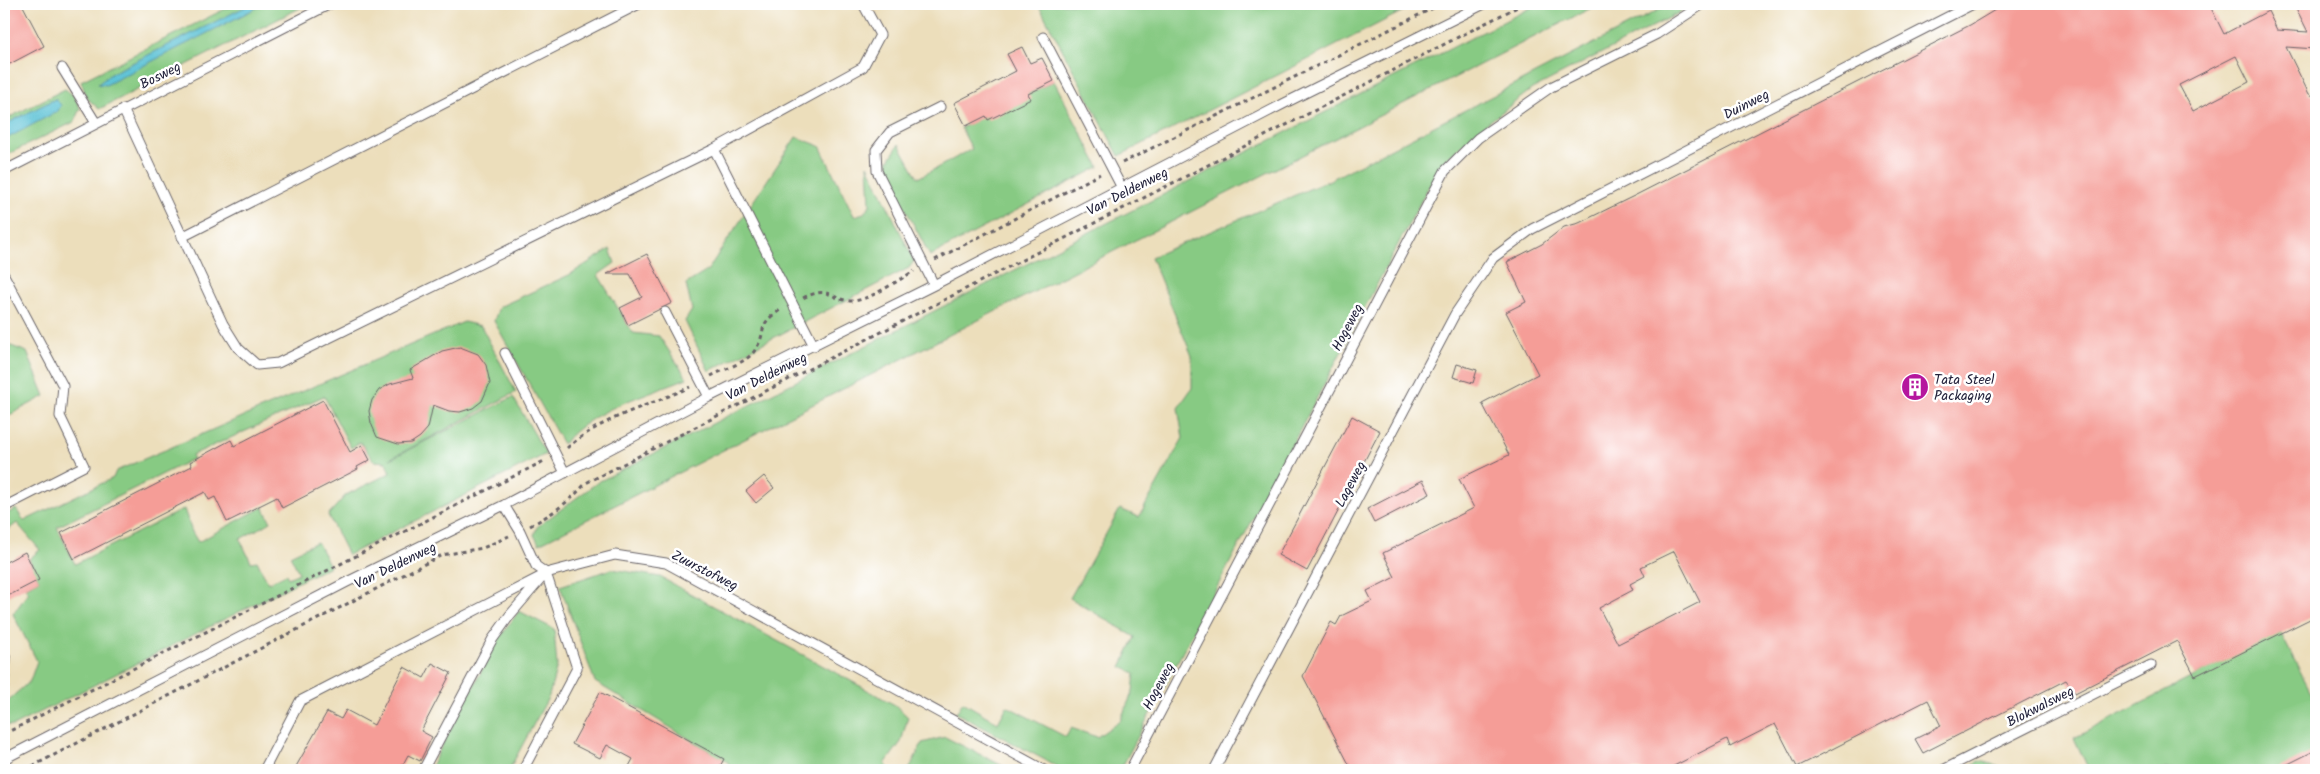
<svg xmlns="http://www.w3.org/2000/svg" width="2320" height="774" font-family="Kalam,sans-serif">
<rect width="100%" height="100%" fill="#fff"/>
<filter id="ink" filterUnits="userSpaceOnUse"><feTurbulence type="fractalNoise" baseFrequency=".02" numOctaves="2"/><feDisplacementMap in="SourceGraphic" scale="10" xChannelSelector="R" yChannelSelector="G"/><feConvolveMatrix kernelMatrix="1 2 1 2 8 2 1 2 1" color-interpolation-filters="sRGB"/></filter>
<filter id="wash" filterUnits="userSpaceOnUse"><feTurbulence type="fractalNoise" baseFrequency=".0096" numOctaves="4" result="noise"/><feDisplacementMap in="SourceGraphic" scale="20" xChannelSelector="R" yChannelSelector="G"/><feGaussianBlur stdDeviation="1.12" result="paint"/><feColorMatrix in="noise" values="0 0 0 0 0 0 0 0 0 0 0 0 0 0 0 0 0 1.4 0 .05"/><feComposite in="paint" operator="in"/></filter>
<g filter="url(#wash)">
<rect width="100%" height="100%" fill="#ecdebb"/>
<path fill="#87ca83" stroke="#54765f" d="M235 4H308L99 109 87 98 81 81Z
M1038 4H1417L1119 156Z
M1538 4H1599L539 544 534 535 537 527 598 482Z
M1670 4H1691L1677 14 1532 89 1481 128 1440 165 1123 765 1115 770H1064L956 713 963 702 998 723 1007 706 1066 737 1071 728 1097 737 1120 721 1133 691 1135 673 1121 667 1135 637 1070 598 1120 509 1139 517 1183 438 1178 408 1192 388V356L1151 257 1328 181Z
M1054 81 1099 167 930 256 891 181 888 162 899 144 918 178 972 149 961 128Z
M65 89 74 96 80 108 74 122 4 156V120Z
M796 137 820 146 854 216 864 213 870 205 868 165 914 261 909 268 709 371 685 321 692 310 686 284 707 271Z
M610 249 615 263 598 275 633 333 659 336 687 378C648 394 590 410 563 444L494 321 499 307 569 275Z
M464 322 481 326 516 392 390 459 513 397 546 454 348 555 328 515 346 495 390 473 386 462 374 461 360 442 351 448 324 396 192 455 193 459 57 527 75 564 184 509 192 532 198 542 263 507 271 522 240 539 251 562 257 561 268 583 286 574 288 578 299 573 290 555 317 542 330 566 13 726 6 725 4 721V704L30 681 37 661 13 614 29 592 25 588 39 580 29 559 40 550 17 523 4 533V515L16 509 24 521 113 478 116 471Z
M6 344 27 352 45 396 4 418V345Z
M612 569 660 577 895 705 908 717 901 742 885 764 890 770H726L729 763 595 682 560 586Z
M519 611 554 629 557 666 549 696 509 770H429L498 640Z
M2280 632 2316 702V756L2289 770H2089L2074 738Z
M945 737 1011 770H909L922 743Z
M1979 761 2003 767 2015 766 2018 770H1962Z"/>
<path fill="#57c0d4" stroke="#3c7188" d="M251 4H264L106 85 98 84 112 73Z
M55 99 61 105 58 111 4 140V125Z"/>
<g id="blocks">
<path fill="#f59d97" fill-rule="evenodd" d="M11 4H22L44 46 4 67V7Z
M2005 4H2209L2224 34 2268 11 2277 30 2308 32 2294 4H2316V49L2286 47 2309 94 2316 97V616L2195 676 2177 641 2075 693 2066 680 1923 753 1915 739 1941 726 1928 700 1797 767 1775 724 1730 747 1727 739 1666 770H1352L1303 676 1331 622 1336 625 1341 616 1372 601 1367 591 1395 577 1383 553 1474 508 1459 479 1509 455 1482 403 1538 374 1506 312 1526 302 1507 262 1542 244 1564 227 1579 223 1634 196 1970 25ZM2236 56 2249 82 2193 111 2179 85ZM1674 551 1700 602 1618 644 1599 608 1633 590 1630 584 1645 576 1641 567Z
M1022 47 1030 63 1042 58 1054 81 1028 94 1031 99 988 120 986 116 966 126 954 103 1016 71 1007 54Z
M647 254 672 303 628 325 620 308 642 297 630 274H607Z
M460 347 478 354 486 365 490 383 482 401 473 408 460 412 449 411 433 405 428 428 420 437 411 443 398 444 377 437 371 423 369 411 372 400 379 390 390 384 413 378 410 370 442 351Z
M1457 364 1477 370 1473 383 1453 377Z
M323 400 350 452 362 445 370 460 357 467 358 469 282 508 277 497 227 522 215 497 209 500 205 492 74 559 61 533 192 466 190 462 231 440 234 446Z
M1352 416 1380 431 1307 571 1278 555Z
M764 476 774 488 756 503 746 491Z
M1423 480 1430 494 1374 523 1367 509Z
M25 552 39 580 4 598V563Z
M432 663 451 673 421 731 432 737 420 761 408 755 400 770H294L327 712 341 719 346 710 374 725 404 667 424 678Z
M600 692 724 759 718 770H627L633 759 607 745 600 758 572 744Z
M2316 750V770H2276Z"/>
</g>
</g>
<g filter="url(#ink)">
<use href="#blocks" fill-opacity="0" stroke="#696468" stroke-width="1"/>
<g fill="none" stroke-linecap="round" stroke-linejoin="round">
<g stroke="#696468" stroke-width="11">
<path id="service" d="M1043 37 1122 188
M62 68 96 123
M123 109 223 324 238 348 257 365 278 363 714 149 863 67 880 35 863 4
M714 149 814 346
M4 171 330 4
M182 237 639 4
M4 275 63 386 60 416 84 466 4 507
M934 285 877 171 876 150 890 132 940 107
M665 312 709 397
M505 353 565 473
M504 505 520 531 536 566 546 573 577 668 523 770
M4 654 6 659 4 686
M4 759 347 582 504 505 709 397 934 285 1285 103 1484 4
M264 770 300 701 542 576
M423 770 492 640 510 615 546 573 615 555 666 563 1044 770
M1130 770 1445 171 1478 138 1551 87 1657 34 1703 4
M1214 770 1455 314 1493 258 1532 229 1973 4
M1943 770 2151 665"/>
</g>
<path stroke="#696468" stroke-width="3" stroke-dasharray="4 4" stroke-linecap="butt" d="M1122 163 1441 4
M935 260 1100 174
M803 298C831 285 828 299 851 301 867 302 900 279 914 271
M711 376C724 369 747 363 755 350 769 330 754 326 782 309
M567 448C602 417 649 406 690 387
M530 526C552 514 569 502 586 483L1523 4
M4 734 546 460
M25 770 442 555 483 548 509 536"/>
<use href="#service" stroke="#fff" stroke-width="9"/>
</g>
</g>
<defs>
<g id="building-disc" transform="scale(1.4375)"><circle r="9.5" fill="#b5179e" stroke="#fff"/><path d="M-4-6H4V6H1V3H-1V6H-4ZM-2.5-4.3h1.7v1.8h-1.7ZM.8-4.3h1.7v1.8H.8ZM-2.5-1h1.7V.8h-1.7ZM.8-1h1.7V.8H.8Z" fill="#fff"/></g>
</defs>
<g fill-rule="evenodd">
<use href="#building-disc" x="1915" y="387"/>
</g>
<g text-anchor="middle" stroke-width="5" stroke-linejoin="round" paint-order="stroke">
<g font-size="14" fill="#22223b" stroke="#fff">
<text transform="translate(160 75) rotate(-27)" y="5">Bosweg</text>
<text transform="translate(1746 104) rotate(-27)" y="5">Duinweg</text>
<text transform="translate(1127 191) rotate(-27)" y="5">Van Deldenweg</text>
<text transform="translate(1347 327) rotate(-62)" y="5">Hogeweg</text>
<text transform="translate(766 376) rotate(-27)" y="5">Van Deldenweg</text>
<text transform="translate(1350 484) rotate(-62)" y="5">Lageweg</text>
<text transform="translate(395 565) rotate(-26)" y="5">Van Deldenweg</text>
<text transform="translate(705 570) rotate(27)" y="5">Zuurstofweg</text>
<text transform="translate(1158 686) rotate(-62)" y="5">Hogeweg</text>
<text transform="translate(2040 706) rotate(-27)" y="5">Blokwalsweg</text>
</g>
<g font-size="14" fill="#22223b" stroke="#fff" text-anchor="start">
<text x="1934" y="384">Tata Steel<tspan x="1934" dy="16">Packaging</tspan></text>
</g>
</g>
<rect width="2320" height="774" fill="none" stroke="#fff" stroke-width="20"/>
</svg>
